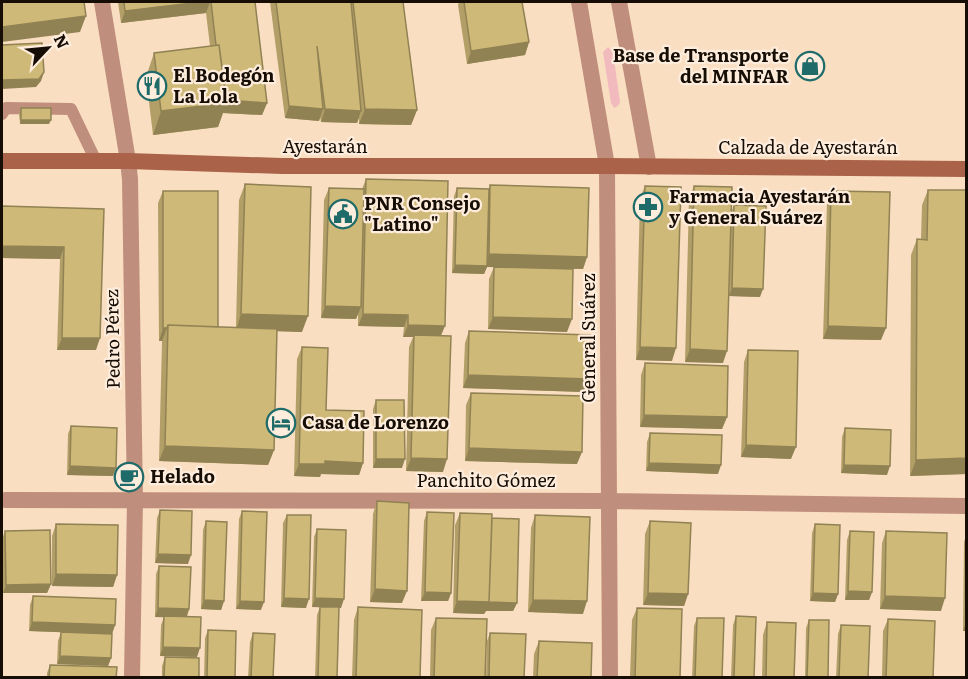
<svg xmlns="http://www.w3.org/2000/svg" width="968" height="679" font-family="Literata,serif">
<rect width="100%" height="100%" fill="#fadec2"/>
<path fill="#f1bbbd" d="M608 47 613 52 620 102 618 106 614 108 611 103 603 52Z"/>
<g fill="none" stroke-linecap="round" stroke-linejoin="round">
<path stroke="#c08e7c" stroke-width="12" d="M2 114 6 108 71 109 96 161"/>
<path stroke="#c08e7c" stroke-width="16" d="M102 2 128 161
M579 2 607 166 610 678
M619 2 649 167
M5 500 610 501 966 506"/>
<path stroke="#c08e7c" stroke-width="16" d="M128 161 130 179 135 500 132 678"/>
<path stroke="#aa6349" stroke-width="16" d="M2 161H128L282 166H607L966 169"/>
</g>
<path fill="#b29f67" d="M118 2H255L267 103 262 115 223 113 218 127 153 135 146 77 154 53 210 46 206 13 121 23Z
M270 2H403L417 110 411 125 359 124V118L357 123 321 122 320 117 319 121 285 118Z
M459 2H522L529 42 525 55 467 64 458 5Z
M21 108 49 124H20L19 113Z
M366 179 441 336 443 472 406 471 409 347 413 337H403L404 327 358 326V313L356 319 321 318 324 200 329 188 362 189Z
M245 184 302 332 277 331 274 450 268 465 159 461 162 341H159L158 203 163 191 218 327H236L239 200Z
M490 185 587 257 583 269 524 268 567 332 488 329 489 279 494 267H487L484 274 452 273 454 196 457 188 489 189Z
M645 186 672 361 636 360 640 198Z
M694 186 723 363 685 362 689 198Z
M928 190 966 474 910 476 911 255 917 239H921L922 205Z
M831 191 881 340 823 339 827 203Z
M734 205 760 297 729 296 731 213Z
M104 209 96 350H57L60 259 2 258Z
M469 331 584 392 463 388 465 343Z
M302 347 326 410 363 463 359 475 321 474 320 477 294 476 297 359Z
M748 350 791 459 741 457 744 362Z
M645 363 727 417 722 429 640 427 641 375Z
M471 393 577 464 465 461 466 405Z
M376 400 402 468H373V409Z
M71 426 113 476 67 475 68 434Z
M845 428 887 475 841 473 842 437Z
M650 433 718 474 646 471 647 442Z
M377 501 402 603 370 602 373 514Z
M160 510 188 564 155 563 157 518Z
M242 511 261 610 236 609 239 519Z
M427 512 451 593 448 601H421L424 521Z
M460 513 492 518 517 603 513 611H486L484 614 453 613 455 525Z
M287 515 306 608 281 607 283 523Z
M535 515 583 614 528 612 531 528Z
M206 521 224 601 221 610 201 609 203 530Z
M650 521 688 594 684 606 643 605 645 534Z
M56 524 117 575 113 587 52 586V536Z
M815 524 838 594 835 602 810 601 812 533Z
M317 529 341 608H339L337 678H315L317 615 320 607H312L314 537Z
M5 531 51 584 47 593H3L2 539Z
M850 531 872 592 869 600H845L847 540Z
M886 531 941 611 880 609 882 543Z
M966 535V631H963L964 542Z
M159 566 189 609 187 617 197 657 160 656 161 625 164 617H155L156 574Z
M33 596 115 625 112 634 111 658 108 666 57 664 58 641 61 632 105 634 29 631 30 605Z
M358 607 420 678H352L354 620Z
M637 608 680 678H630L632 620Z
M736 616 754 678H731L733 625Z
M436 618 485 678H430L431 630Z
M697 618 722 678H692L694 626Z
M888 619 933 678H882L883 631Z
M809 620 828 678H805L806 628Z
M767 622 794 678H762L763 635Z
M841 625 868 678H836L838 634Z
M208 630 235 678H204L205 638Z
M253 633 273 678H248L250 642Z
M490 633 524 678H486L487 641Z
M539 641 591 678H533L534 654Z
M165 657 199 678H162V666Z
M50 665 116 678H47V673Z"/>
<path fill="#918254" d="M201 2H210L206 13 121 23 125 11Z
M86 16 80 32 2 42V27Z
M529 42 525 55 467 64 471 51Z
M44 72 41 81 36 87 2 89V80Z
M223 100 267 103 262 115 223 113 218 127 153 135 161 111Z
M289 106 323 109 319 121 285 118Z
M325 109 361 111 357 123 321 122Z
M365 109 417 110 411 125 359 124Z
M21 120H51L49 124H20Z
M2 246 64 247 60 259 2 258Z
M489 254 587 257 583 269 487 267 484 274 452 273 455 265 484 266Z
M732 288 763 289 760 297 729 296Z
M325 306 361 307 356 319 321 318Z
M241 314 308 316 302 332 236 330Z
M363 314 408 315 404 327 358 326Z
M493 317 572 319 567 332 488 329Z
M408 325 445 326 440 338 414 335 413 337H403Z
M828 326 886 328 881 340 823 339Z
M163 328H167L162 341H159Z
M62 338H100L96 350H57Z
M640 347 676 348 672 361 636 360Z
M690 349 727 351 723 363 685 362Z
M468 375 589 379 584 392 463 388Z
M644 415 727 417 722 429 640 427Z
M746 445 796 447 791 459 741 457Z
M165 446 274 450 268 465 159 461Z
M469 448 582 452 577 464 465 461Z
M411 458 447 459 443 472 406 471Z
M966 458V474L910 476 916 460Z
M376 459H405L402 468H373Z
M325 461 363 463 359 475 321 474 320 477 294 476 299 464Z
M649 463 721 465 718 474 646 471Z
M844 465 890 466 887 475 841 473Z
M70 466 116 468 113 476 67 475Z
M158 554 191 555 188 564 155 563Z
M56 574 117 575 113 587 52 586Z
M51 584 47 593H3L6 585Z
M375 589 407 591 402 603 370 602Z
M848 591 872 592 869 600H845Z
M425 592 451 593 448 601H421Z
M648 593 688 594 684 606 643 605Z
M813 593 838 594 835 602 810 601Z
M885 596 945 598 941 611 880 609Z
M284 598 309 599 306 608 281 607Z
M315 598 344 599 341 608 312 607Z
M204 600 224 601 221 610 201 609Z
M533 600 587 601 583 614 528 612Z
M240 601 264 602 261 610 236 609Z
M457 601 517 603 513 611H486L484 614 453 613Z
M158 608 189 609 186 618 155 617Z
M32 622 115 625 112 634 29 631Z
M966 623V631H963Z
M163 647 200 648 197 657 160 656Z
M60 656 111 658 108 666 57 664Z"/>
<path fill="#cfb978" stroke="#918254" stroke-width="1.5" d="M2 2H84L86 16 2 27Z
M124 2H201L125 11Z
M211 2H255L267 103 226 100 219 45H216Z
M276 2H351L361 111 325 109 317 46 323 109 289 106Z
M353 2H403L417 110 365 109Z
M464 2H522L529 42 471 51Z
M42 43 44 72 39 79 2 80V45Z
M219 45 227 103 161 111 154 53Z
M21 108H51V120H21Z
M366 179 448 181 445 326 408 325V315L363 314Z
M245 184 311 187 308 316 241 314Z
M490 185 589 188 587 257 489 254Z
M645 186 681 187 676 348 640 347Z
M694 186 732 187 727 351 690 349Z
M329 188 364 189 361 307 325 306Z
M457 188 489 189 487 266 455 265Z
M928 190H966V458L916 460 917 239 927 240Z
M163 191H218V327L168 325 167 328H163Z
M831 191 890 192 886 328 828 326Z
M734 205 766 206 763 289 732 288Z
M2 206 104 209 100 338H62L64 247 2 246Z
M494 267 573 269 572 319 493 317Z
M168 325 277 329 274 450 165 446Z
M469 331 590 335 589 379 468 375Z
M414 335 451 336 447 459 411 458Z
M302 347 328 348 326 410 364 411 363 463 325 461V464H299Z
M748 350 798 351 796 447 746 445Z
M645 363 728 366 727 417 644 415Z
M471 393 583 396 582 452 469 448Z
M376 400H404L405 459H376Z
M71 426 117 428 116 468 70 466Z
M845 428 891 430 890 466 844 465Z
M650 433 722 435 721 465 649 463Z
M377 501 409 503 407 591 375 589Z
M160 510 192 511 191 555 158 554Z
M242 511 267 512 264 602 240 601Z
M427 512 454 513 451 593 425 592Z
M460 513 492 514 489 602 457 601Z
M287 515H311L309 599 284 598Z
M535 515 590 517 587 601 533 600Z
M492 518 519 519 517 603 489 602Z
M206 521 227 522 224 601 204 600Z
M650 521 691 523 688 594 648 593Z
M56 524 118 525 117 575 56 574Z
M815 524 840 525 838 594 813 593Z
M317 529 346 530 344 599 315 598Z
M50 530 51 584 6 585 5 531Z
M850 531 874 532 872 592 848 591Z
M886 531 947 533 945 598 885 596Z
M159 566 191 567 189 609 158 608Z
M33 596 116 599 115 625 32 622Z
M320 607H339L337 678H318Z
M358 607 422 610 420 678H356Z
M637 608 682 609 680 678H635Z
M164 616 201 617 200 648 163 647Z
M736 616 756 617 754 678H734Z
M436 618 487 619 485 678H434Z
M697 618H724L722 678H695Z
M888 619 935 621 933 678H886Z
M809 620H829L828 678H807Z
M767 622 796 623 794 678H766Z
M841 625 870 626 868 678H839Z
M208 630 236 631 235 678H207Z
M61 632 112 634 111 658 60 656Z
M253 633 275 634 273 678H251Z
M490 633 526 634 524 678H489Z
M539 641 592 643 591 678H537Z
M165 657 199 658V678H164Z
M50 665 117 667 116 678H49Z"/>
<defs>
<g id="shop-ring" transform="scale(1.5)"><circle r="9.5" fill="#feeddd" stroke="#1f6b69" stroke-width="1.5"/><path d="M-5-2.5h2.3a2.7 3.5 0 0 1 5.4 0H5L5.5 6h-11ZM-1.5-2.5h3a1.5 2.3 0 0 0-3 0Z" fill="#1f6b69"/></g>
<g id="restaurant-ring" transform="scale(1.5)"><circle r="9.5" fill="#feeddd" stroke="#1f6b69" stroke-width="1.5"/><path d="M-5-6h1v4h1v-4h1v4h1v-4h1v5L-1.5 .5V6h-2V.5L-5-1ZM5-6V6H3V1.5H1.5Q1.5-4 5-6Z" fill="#1f6b69"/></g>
<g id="pharmacy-ring" transform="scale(1.5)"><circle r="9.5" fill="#feeddd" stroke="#1f6b69" stroke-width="1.5"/><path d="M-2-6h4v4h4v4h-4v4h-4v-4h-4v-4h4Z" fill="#1f6b69"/></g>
<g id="civic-ring" transform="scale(1.5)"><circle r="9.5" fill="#feeddd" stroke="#1f6b69" stroke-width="1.5"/><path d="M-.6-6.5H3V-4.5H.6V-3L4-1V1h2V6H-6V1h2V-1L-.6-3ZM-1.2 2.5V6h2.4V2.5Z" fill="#1f6b69"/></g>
<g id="hotel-ring" transform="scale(1.5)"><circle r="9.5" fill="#feeddd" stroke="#1f6b69" stroke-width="1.5"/><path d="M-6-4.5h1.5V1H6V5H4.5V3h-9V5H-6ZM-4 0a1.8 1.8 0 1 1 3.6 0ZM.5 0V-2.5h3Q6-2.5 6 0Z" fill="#1f6b69"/></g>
<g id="cafe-ring" transform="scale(1.5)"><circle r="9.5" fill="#feeddd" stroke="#1f6b69" stroke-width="1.5"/><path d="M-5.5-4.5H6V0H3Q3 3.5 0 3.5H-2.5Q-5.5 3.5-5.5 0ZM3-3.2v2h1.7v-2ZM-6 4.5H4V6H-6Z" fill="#1f6b69"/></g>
</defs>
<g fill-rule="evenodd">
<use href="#shop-ring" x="810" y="66"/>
<use href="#restaurant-ring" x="152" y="86"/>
<use href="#pharmacy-ring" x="648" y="207"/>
<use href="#civic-ring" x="343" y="214"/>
<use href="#hotel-ring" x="281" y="423"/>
<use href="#cafe-ring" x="129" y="477"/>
</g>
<g text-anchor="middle" stroke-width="4.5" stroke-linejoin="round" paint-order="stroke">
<g font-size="18" font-weight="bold" fill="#160d04" stroke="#feeddd" text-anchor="start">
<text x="789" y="62" text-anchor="end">Base de Transporte<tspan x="789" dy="21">del MINFAR</tspan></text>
<text x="173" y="82">El Bodegón<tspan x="173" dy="21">La Lola</tspan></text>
<text x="669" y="203">Farmacia Ayestarán<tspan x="669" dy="21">y General Suárez</tspan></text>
<text x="364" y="210">PNR Consejo<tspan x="364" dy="21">"Latino"</tspan></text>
<text x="302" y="429">Casa de Lorenzo</text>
<text x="150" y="483">Helado</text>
</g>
<g font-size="18" fill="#160d04" stroke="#feeddd">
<text x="325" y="153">Ayestarán</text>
<text x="808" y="154">Calzada de Ayestarán</text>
<text transform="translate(589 338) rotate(-90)" y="6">General Suárez</text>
<text transform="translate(113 339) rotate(-91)" y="6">Pedro Pérez</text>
<text x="486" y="487">Panchito Gómez</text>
</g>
</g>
<rect width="968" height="679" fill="none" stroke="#160d04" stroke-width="6"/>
<g transform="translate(48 48) rotate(64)" stroke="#feeddd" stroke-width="4.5" paint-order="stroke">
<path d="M0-4.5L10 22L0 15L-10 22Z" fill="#160d04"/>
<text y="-9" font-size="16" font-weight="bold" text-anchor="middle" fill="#160d04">N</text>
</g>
</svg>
